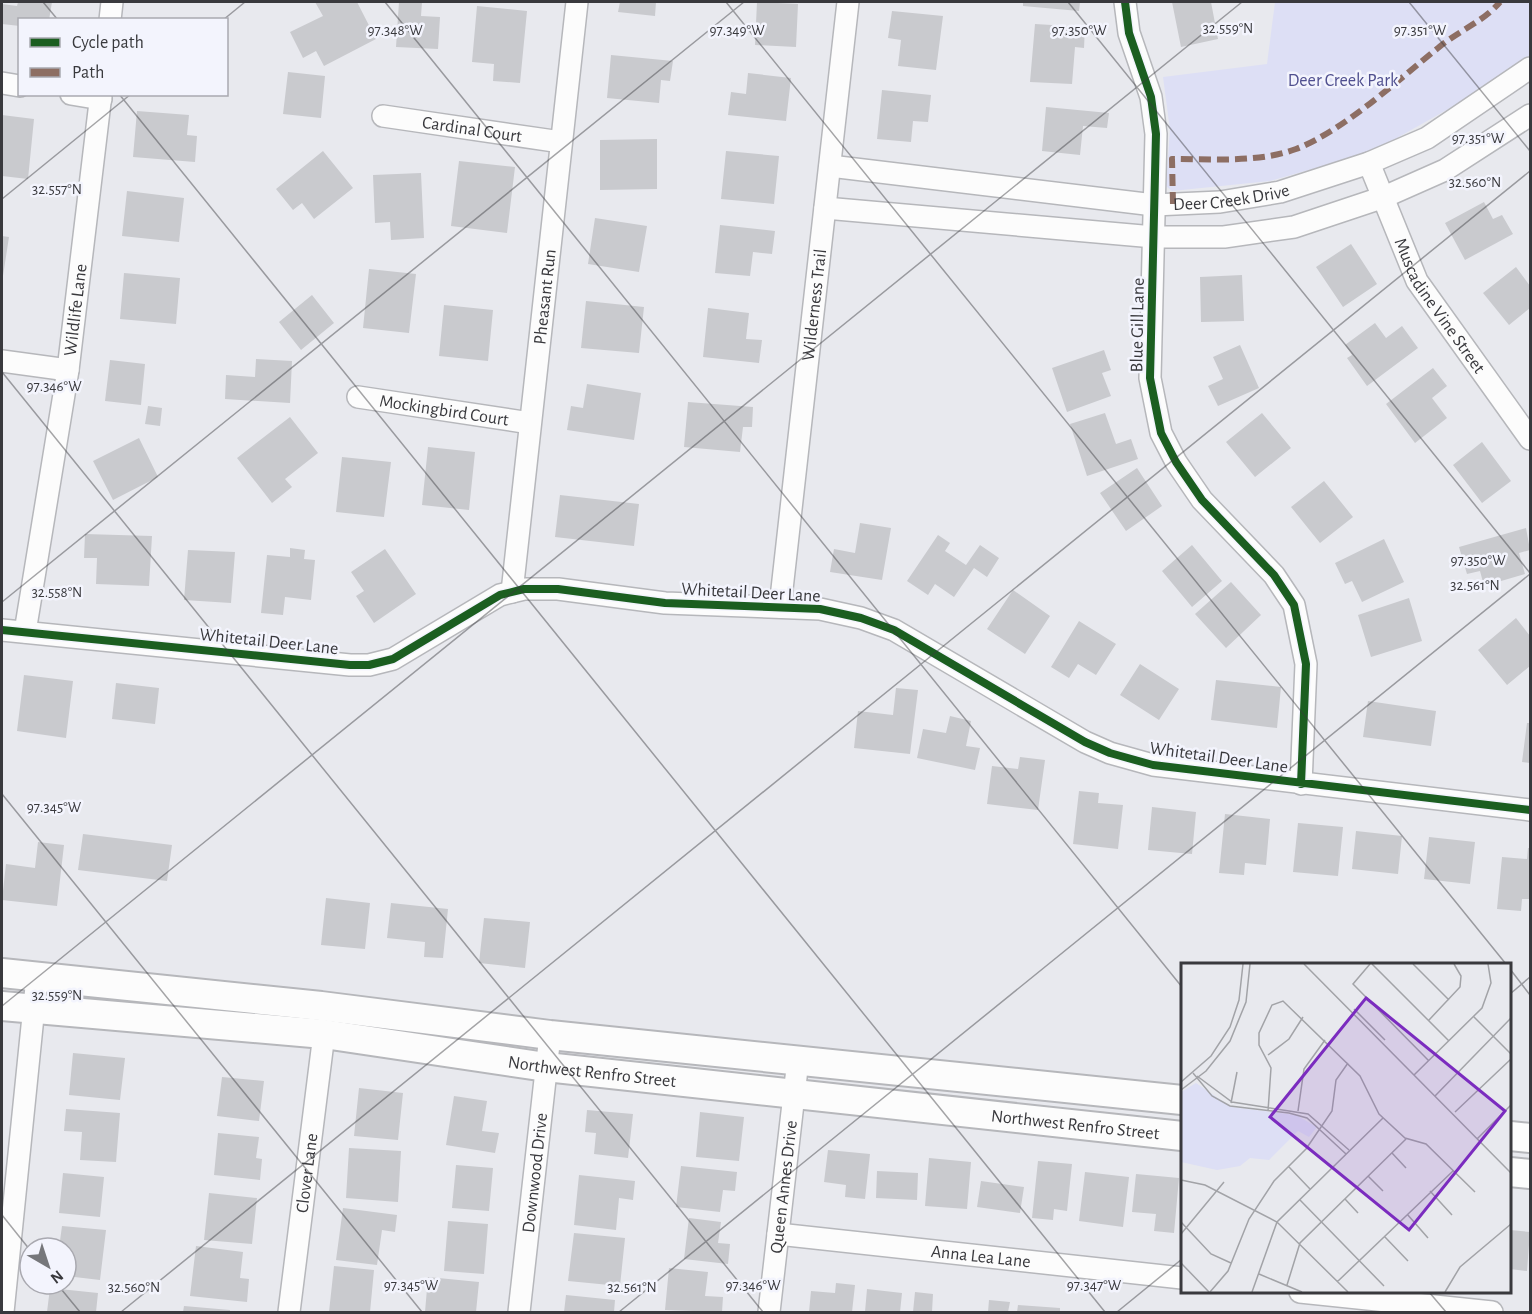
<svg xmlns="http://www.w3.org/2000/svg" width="1532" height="1314" font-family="'Alegreya Sans',sans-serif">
<rect width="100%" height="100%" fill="#e8e9ee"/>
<path fill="#dddff5" d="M1275 2H1530V55L1475 94 1372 152 1270 181 1172 191 1166 186 1170 130 1163 77 1267 64Z"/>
<path fill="#c9cace" d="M18 2H52L49 20H20V26L2 24V4L17 6Z
M315 2H357L376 39 324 66 316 51 303 58 290 32 323 16Z
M399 2H422L421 16 440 17 438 49 396 47Z
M620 2H656L655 16 618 12Z
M757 2 798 4 796 47 755 45Z
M1023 2H1080L1079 11 1023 6Z
M1172 2H1211L1218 39 1181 47Z
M477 6 527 11 520 83 493 81 494 64 472 62Z
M892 11 943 16 936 70 898 66 901 40 888 38Z
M1035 24 1085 27 1084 48 1075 47 1072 84 1030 82Z
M611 55 673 61 670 81 661 80 659 103 607 98Z
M288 72 325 76 321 118 283 114Z
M748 73 791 78 786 121 728 115 731 92 746 94Z
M882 90 931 95 928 122 913 121 911 142 877 139Z
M1046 107 1109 113 1107 128 1083 126 1080 155 1042 151Z
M137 111 189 115 187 135 197 136 195 162 133 157Z
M2 115 34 119 28 179 2 176Z
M657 139V189L600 190V140Z
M323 151 353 188 314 219 302 203 293 210 276 189Z
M726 151 779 156 774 204 721 199Z
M459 161 515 167 507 233 451 226Z
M421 173 424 238 391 240 390 222 375 223 373 175Z
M127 191 184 198 179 242 122 236Z
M1484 202 1493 219 1502 215 1513 234 1465 260 1445 223Z
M595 218 647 226 639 272 588 264Z
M720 225 775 231 772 254 753 252 750 276 715 273Z
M2 236 9 237 3 276H2Z
M1351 244 1377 284 1343 307 1316 267Z
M1516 267 1530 286V308L1509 325 1483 293Z
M369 269 416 274 409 333 363 328Z
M124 273 180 278 176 324 120 319Z
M1242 275 1244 321 1201 322 1200 277Z
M312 295 334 323 301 350 279 322Z
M586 301 644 307 639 353 581 348Z
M444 305 493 310 488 361 439 356Z
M708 308 749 313 746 339 762 340 759 363 703 357Z
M1375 323 1386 338 1402 326 1418 348 1367 386 1347 358 1352 355 1345 345Z
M1240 345 1259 388 1218 406 1208 386 1223 379 1213 357Z
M1104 350 1111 370 1102 373 1111 396 1067 412 1052 368Z
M256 359 292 361 290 403 225 399 226 375 255 377Z
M110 360 145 364 141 405 105 401Z
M1433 368 1447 386 1432 398 1447 418 1415 443 1386 404Z
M587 384 641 393 634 440 567 430 571 406 583 408Z
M688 402 753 407 752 427H743L740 452 684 447Z
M148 406 162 408 160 426 145 424Z
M1105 413 1116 444 1131 439 1138 459 1087 476 1070 424Z
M1262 413 1291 448 1255 477 1226 442Z
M290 417 318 453 285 479 292 487 272 503 237 458Z
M139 438 158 477 113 500 93 461Z
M1482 442 1511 481 1482 503 1453 465Z
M428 447 475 452 469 510 422 505Z
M342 457 391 462 384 517 336 512Z
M1137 468 1162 506 1126 531 1100 493Z
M1324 481 1353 517 1320 543 1291 507Z
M560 495 639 504 634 546 555 537Z
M860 523 891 528 882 580 830 572 834 549 855 553Z
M1526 528 1530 550 1519 553 1525 574 1484 586 1480 571 1467 574 1459 547Z
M85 534 152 536 149 586 96 584 97 558H84Z
M938 535 950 543 945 551 966 565 980 545 999 558 987 577 974 568 954 597 935 584 928 595 907 581Z
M1384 539 1404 582 1362 602 1352 581 1345 584 1335 563Z
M1192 545 1222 581 1192 607 1162 571Z
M290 548 305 550 304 559 315 560 311 600 285 597 283 615 261 613 267 555 290 557Z
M385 549 416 594 374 623 356 596 364 591 351 572Z
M188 550 235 552 231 603 184 600Z
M1231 582 1261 615 1226 648 1195 614Z
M1013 590 1050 616 1025 654 987 629Z
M1409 598 1422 641 1371 657 1358 615Z
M1516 618 1530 636V666L1507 685 1478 650Z
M1079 621 1116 644 1096 675 1078 664 1069 678 1051 667Z
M1140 664 1179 689 1159 720 1120 695Z
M24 675 73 681 66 738 17 731Z
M1216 680 1281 687 1277 728 1211 720Z
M116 683 159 688 155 724 112 719Z
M896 688 918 690 910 754 854 748 858 711 893 715Z
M1368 701 1436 711 1431 746 1363 737Z
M950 716 971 721 966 746 980 748 975 770 917 758 923 729 946 733Z
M1527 723H1530V763L1522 762Z
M1020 757 1045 760 1038 810 987 804 992 766 1018 769Z
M1079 791 1099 793 1098 803 1123 805 1118 849 1073 844Z
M1152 807 1196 812 1192 854 1148 850Z
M1225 814 1270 819 1266 865 1245 863 1244 875 1219 873Z
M1298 823 1343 827 1338 876 1293 872Z
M1356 831 1402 836 1398 874 1352 869Z
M83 834 172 845 167 881 78 870Z
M1429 837 1475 842 1470 884 1424 879Z
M38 842 64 845 57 906 2 900 6 864 35 868Z
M1528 848H1530V899H1522L1521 911 1497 909 1502 857 1527 859Z
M326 898 370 903 365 949 321 945Z
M391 903 448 909 443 958 424 957 425 942 387 938Z
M484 918 530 922 525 968 479 963Z
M73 1053 125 1058 120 1100 69 1095Z
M222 1077 264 1081 259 1121 217 1116Z
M359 1088 403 1093 398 1140 354 1136Z
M454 1096 487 1101 482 1131 499 1133 495 1153 446 1145Z
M66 1109 120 1113 116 1162 80 1160 82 1132 64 1131Z
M587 1110 633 1114 628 1158 594 1154 596 1133 585 1132Z
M700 1112 744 1117 739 1161 696 1157Z
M218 1133 259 1137 256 1158 262 1159 260 1180 214 1175Z
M349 1148 401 1151 398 1202 346 1198Z
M828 1150 870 1154 865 1199 845 1197 846 1185 824 1182Z
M929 1158 971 1162 967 1209 925 1206Z
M1038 1161 1072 1164 1067 1211 1054 1209 1053 1220 1032 1218Z
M456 1165 493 1168 489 1211 452 1208Z
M681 1166 737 1172 735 1191 723 1190 720 1212 676 1207Z
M877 1171 918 1173 917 1200 876 1198Z
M1085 1172 1129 1177 1123 1227 1079 1221Z
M63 1173 104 1177 100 1217 59 1213Z
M1136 1174 1179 1178 1174 1233 1154 1231 1156 1214 1132 1212Z
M579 1175 635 1181 633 1200 619 1198 616 1230 574 1225Z
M981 1181 1024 1187 1020 1213 977 1207Z
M209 1193 257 1198 252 1244 204 1240Z
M343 1208 397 1215 395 1232 382 1230 377 1265 336 1260Z
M689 1218 721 1222 718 1243 730 1244 728 1264 684 1259Z
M448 1221 488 1224 484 1274 444 1271Z
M62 1226 106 1230 100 1280 66 1276V1248H59Z
M1510 1230 1530 1232 1527 1271 1510 1269Z
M574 1233 625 1238 620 1286 568 1281Z
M196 1246 243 1252 240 1278 249 1279 247 1302 190 1296Z
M334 1266 374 1270 370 1312H329Z
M669 1268 708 1272 705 1296 723 1297 722 1312 665 1310Z
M428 1277 479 1282 476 1312H425Z
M836 1283 855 1285 852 1312H809L811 1291 835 1293Z
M50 1288 98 1293 96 1312H47Z
M867 1289 902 1293 900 1312H865Z
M915 1292 933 1294 932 1312H913Z
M566 1295 615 1300 614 1312H564Z
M989 1300 1010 1302 1008 1312H988Z
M1018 1305 1060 1308V1312H1017Z
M184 1306 230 1310V1312H183Z"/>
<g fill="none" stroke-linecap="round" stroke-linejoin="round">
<g stroke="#b6b7bb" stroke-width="24">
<g id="minor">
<path d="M1125 2 1129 33 1151 97 1156 134 1150 378 1161 433 1176 462 1202 500 1274 575 1294 605 1306 664 1301 784"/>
<path d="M110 20 112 2"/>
<path d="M2 83 20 86"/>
<path d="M71 94 101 99"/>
<path id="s1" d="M383 116 561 142"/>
<path id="s2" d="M1369 163 1417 281 1530 439"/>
<path id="s3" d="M830 166 1154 205 1220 202 1280 192 1369 163 1427 138 1530 68"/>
<path d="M825 208 1154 237H1224L1294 227 1384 197 1445 170 1530 115"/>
<path d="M2 361 68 370"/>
<path id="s4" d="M358 397 530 423"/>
<path id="s5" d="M512 592 577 2"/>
<path id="s6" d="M780 607 848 2"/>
<path d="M2 630 350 665H369L393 659 500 595 524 589H558L665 603 820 609 861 618 894 630 1085 742 1110 753 1153 765 1530 810"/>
<path id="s7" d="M25 632 68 370 101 94"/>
<path id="s8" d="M778 1234 1182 1278"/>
<path d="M1300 1292 1492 1312"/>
<path d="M3 1312 37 977"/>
<path id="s9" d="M289 1312 324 1034"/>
<path id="s10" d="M519 1312 550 1035"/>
<path id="s11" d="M769 1312 798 1060"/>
</g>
</g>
<g stroke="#b6b7bb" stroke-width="32">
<g id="secondary">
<path d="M2 973 321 1006 550 1035 1182 1100"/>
<path id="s12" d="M2 1006 324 1034 546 1067 1182 1136"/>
<path d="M1510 1136 1530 1138"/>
<path d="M1510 1172 1530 1174"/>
</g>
</g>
<use href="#minor" stroke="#fcfcfc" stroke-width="21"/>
<use href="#secondary" stroke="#fcfcfc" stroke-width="28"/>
<path stroke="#8d6e63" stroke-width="6" stroke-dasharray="12 6" stroke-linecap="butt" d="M1173 204 1172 159C1212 159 1258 163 1296 149 1343 131 1398 80 1438 48 1458 31 1483 22 1500 2"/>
<g stroke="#f3f4fd" stroke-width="11">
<path id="cycleway" d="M1125 2 1129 33 1151 97 1156 134 1150 378 1161 433 1176 462 1202 500 1274 575 1294 605 1306 664 1301 784
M2 630 350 665H369L393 659 500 595 524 589H558L665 603 820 609 861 618 894 630 1085 742 1110 753 1153 765 1530 810"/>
</g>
<use href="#cycleway" stroke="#1b5e20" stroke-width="8"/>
</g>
<path fill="none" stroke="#39393d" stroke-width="1.5" stroke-opacity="0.45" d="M43 2 58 20M385 2 1182 987M726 2 1506 964M1068 2 1530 573M1409 2 1530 151M223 20 245 2M119 94 1105 1312M2 199 131 94M2 372 763 1312M2 602 744 2M2 794 422 1312M1510 969 1530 995M1510 994 1530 977M2 1006 1242 2M2 1215 30 1250M57 1284 80 1312M1429 1292 1446 1312M121 1312 1530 171M619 1312 1530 574M1117 1312 1182 1259"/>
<g text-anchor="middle" stroke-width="5" stroke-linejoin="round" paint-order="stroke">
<g font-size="18" fill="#4f4f8f" stroke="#f3f4fd">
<text x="1343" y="86">Deer Creek Park</text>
</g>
<g font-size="18" fill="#39393d" stroke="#f3f4fd">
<text dy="6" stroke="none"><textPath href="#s1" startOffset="90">Cardinal Court</textPath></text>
<text dy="6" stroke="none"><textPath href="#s3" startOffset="404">Deer Creek Drive</textPath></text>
<text dy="6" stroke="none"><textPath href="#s5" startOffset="297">Pheasant Run</textPath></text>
<text dy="6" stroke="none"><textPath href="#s6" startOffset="304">Wilderness Trail</textPath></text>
<text dy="6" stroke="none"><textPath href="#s2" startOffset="160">Muscadine Vine Street</textPath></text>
<text dy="6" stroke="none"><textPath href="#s7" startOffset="326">Wildlife Lane</textPath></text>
<text transform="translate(1137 325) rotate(-89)" y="6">Blue Gill Lane</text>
<text dy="6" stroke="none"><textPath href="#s4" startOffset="87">Mockingbird Court</textPath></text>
<text transform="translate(751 592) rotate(3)" y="6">Whitetail Deer Lane</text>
<text transform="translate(269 641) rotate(6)" y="6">Whitetail Deer Lane</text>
<text transform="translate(1219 757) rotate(8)" y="6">Whitetail Deer Lane</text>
<text dy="6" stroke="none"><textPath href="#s12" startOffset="594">Northwest Renfro Street</textPath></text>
<text dy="6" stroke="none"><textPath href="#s12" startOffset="1080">Northwest Renfro Street</textPath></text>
<text dy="6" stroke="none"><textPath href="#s9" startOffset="140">Clover Lane</textPath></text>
<text dy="6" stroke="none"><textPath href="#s10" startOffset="140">Downwood Drive</textPath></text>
<text dy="6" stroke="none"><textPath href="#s11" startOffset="126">Queen Annes Drive</textPath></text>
<text dy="6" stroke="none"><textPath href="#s8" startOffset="204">Anna Lea Lane</textPath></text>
</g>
</g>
<g transform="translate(1181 963)">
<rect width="330" height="330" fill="#e8e9ee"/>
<path d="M15 120 50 144 115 152 136 164 128 174 117 168 88 197 69 195 59 203 36 207 0 199V129Z" fill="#dddff5"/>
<path fill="none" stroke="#a2a3a7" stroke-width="1.5" d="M123 1 330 210M189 1 172 21 248 98M191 1 268 78M232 1 268 37M173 46 204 77M293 54 330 91M248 57 279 24 280 13 273 1M87 92 108 76 122 54M12 110 31 133 49 143 108 150 126 155 165 191M233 112 301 45 310 20 307 1M16 113 51 139 127 151 168 187M0 119 30 93 49 64 58 37 62 1M0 127 25 108 49 78 65 39 69 1M254 133 330 55M50 140 56 109M87 148 90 105 78 82V70L91 42 102 38 179 113 198 151 224 175 245 181 294 229M117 148 123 106 144 77M274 149 330 96M296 176 330 142M211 190 225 205M108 204 129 226M187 213 202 228M0 217 24 222 96 259 167 329M249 228 271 252M164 236 177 250M119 237 203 323M226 251 247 275M0 259 30 291 50 300M0 271 43 219M203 273 227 298M0 300 28 329M78 311 121 329M156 319 272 208M106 322 119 280 225 176M29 329 47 308 68 256 93 218 125 186 151 148 155 117 167 100M71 329 96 259 202 155M264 329 279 304 330 261"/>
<path fill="#7b2cbf" fill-opacity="0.15" stroke="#7b2cbf" stroke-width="3" d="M185 35 324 148 228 267 89 154Z"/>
<rect width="330" height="330" fill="none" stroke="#39393d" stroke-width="3"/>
</g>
<g font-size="15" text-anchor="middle" fill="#39393d" stroke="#f3f4fd" stroke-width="5" stroke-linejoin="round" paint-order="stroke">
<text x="1228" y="33">32.559°N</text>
<text x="395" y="35">97.348°W</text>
<text x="737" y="35">97.349°W</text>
<text x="1079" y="35">97.350°W</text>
<text x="1420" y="35">97.351°W</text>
<text x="1478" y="143">97.351°W</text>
<text x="1475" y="187">32.560°N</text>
<text x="57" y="194">32.557°N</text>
<text x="54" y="391">97.346°W</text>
<text x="1478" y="565">97.350°W</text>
<text x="1475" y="590">32.561°N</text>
<text x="57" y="597">32.558°N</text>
<text x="54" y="812">97.345°W</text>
<text x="57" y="1000">32.559°N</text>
<text x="411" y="1290">97.345°W</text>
<text x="753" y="1290">97.346°W</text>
<text x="1094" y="1290">97.347°W</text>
<text x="134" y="1292">32.560°N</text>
<text x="632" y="1292">32.561°N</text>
</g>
<rect width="1532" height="1314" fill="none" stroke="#39393d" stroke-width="6"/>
<rect x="18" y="18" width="210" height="78" fill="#f3f4fd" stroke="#a9a9b0" stroke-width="1.5"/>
<rect x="30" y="38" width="30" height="9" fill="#1b5e20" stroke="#a9a9b0" stroke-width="1.5"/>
<text x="72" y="48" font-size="18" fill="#39393d">Cycle path</text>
<rect x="30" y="68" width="30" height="9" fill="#8d6e63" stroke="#a9a9b0" stroke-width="1.5"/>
<text x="72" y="78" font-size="18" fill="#39393d">Path</text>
<g transform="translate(48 1266) rotate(141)"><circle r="28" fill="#f3f4fd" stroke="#a9a9b0" stroke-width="1.5"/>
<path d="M0-4.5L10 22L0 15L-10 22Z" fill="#76777b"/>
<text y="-9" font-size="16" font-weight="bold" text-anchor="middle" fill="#39393d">N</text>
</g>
</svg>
